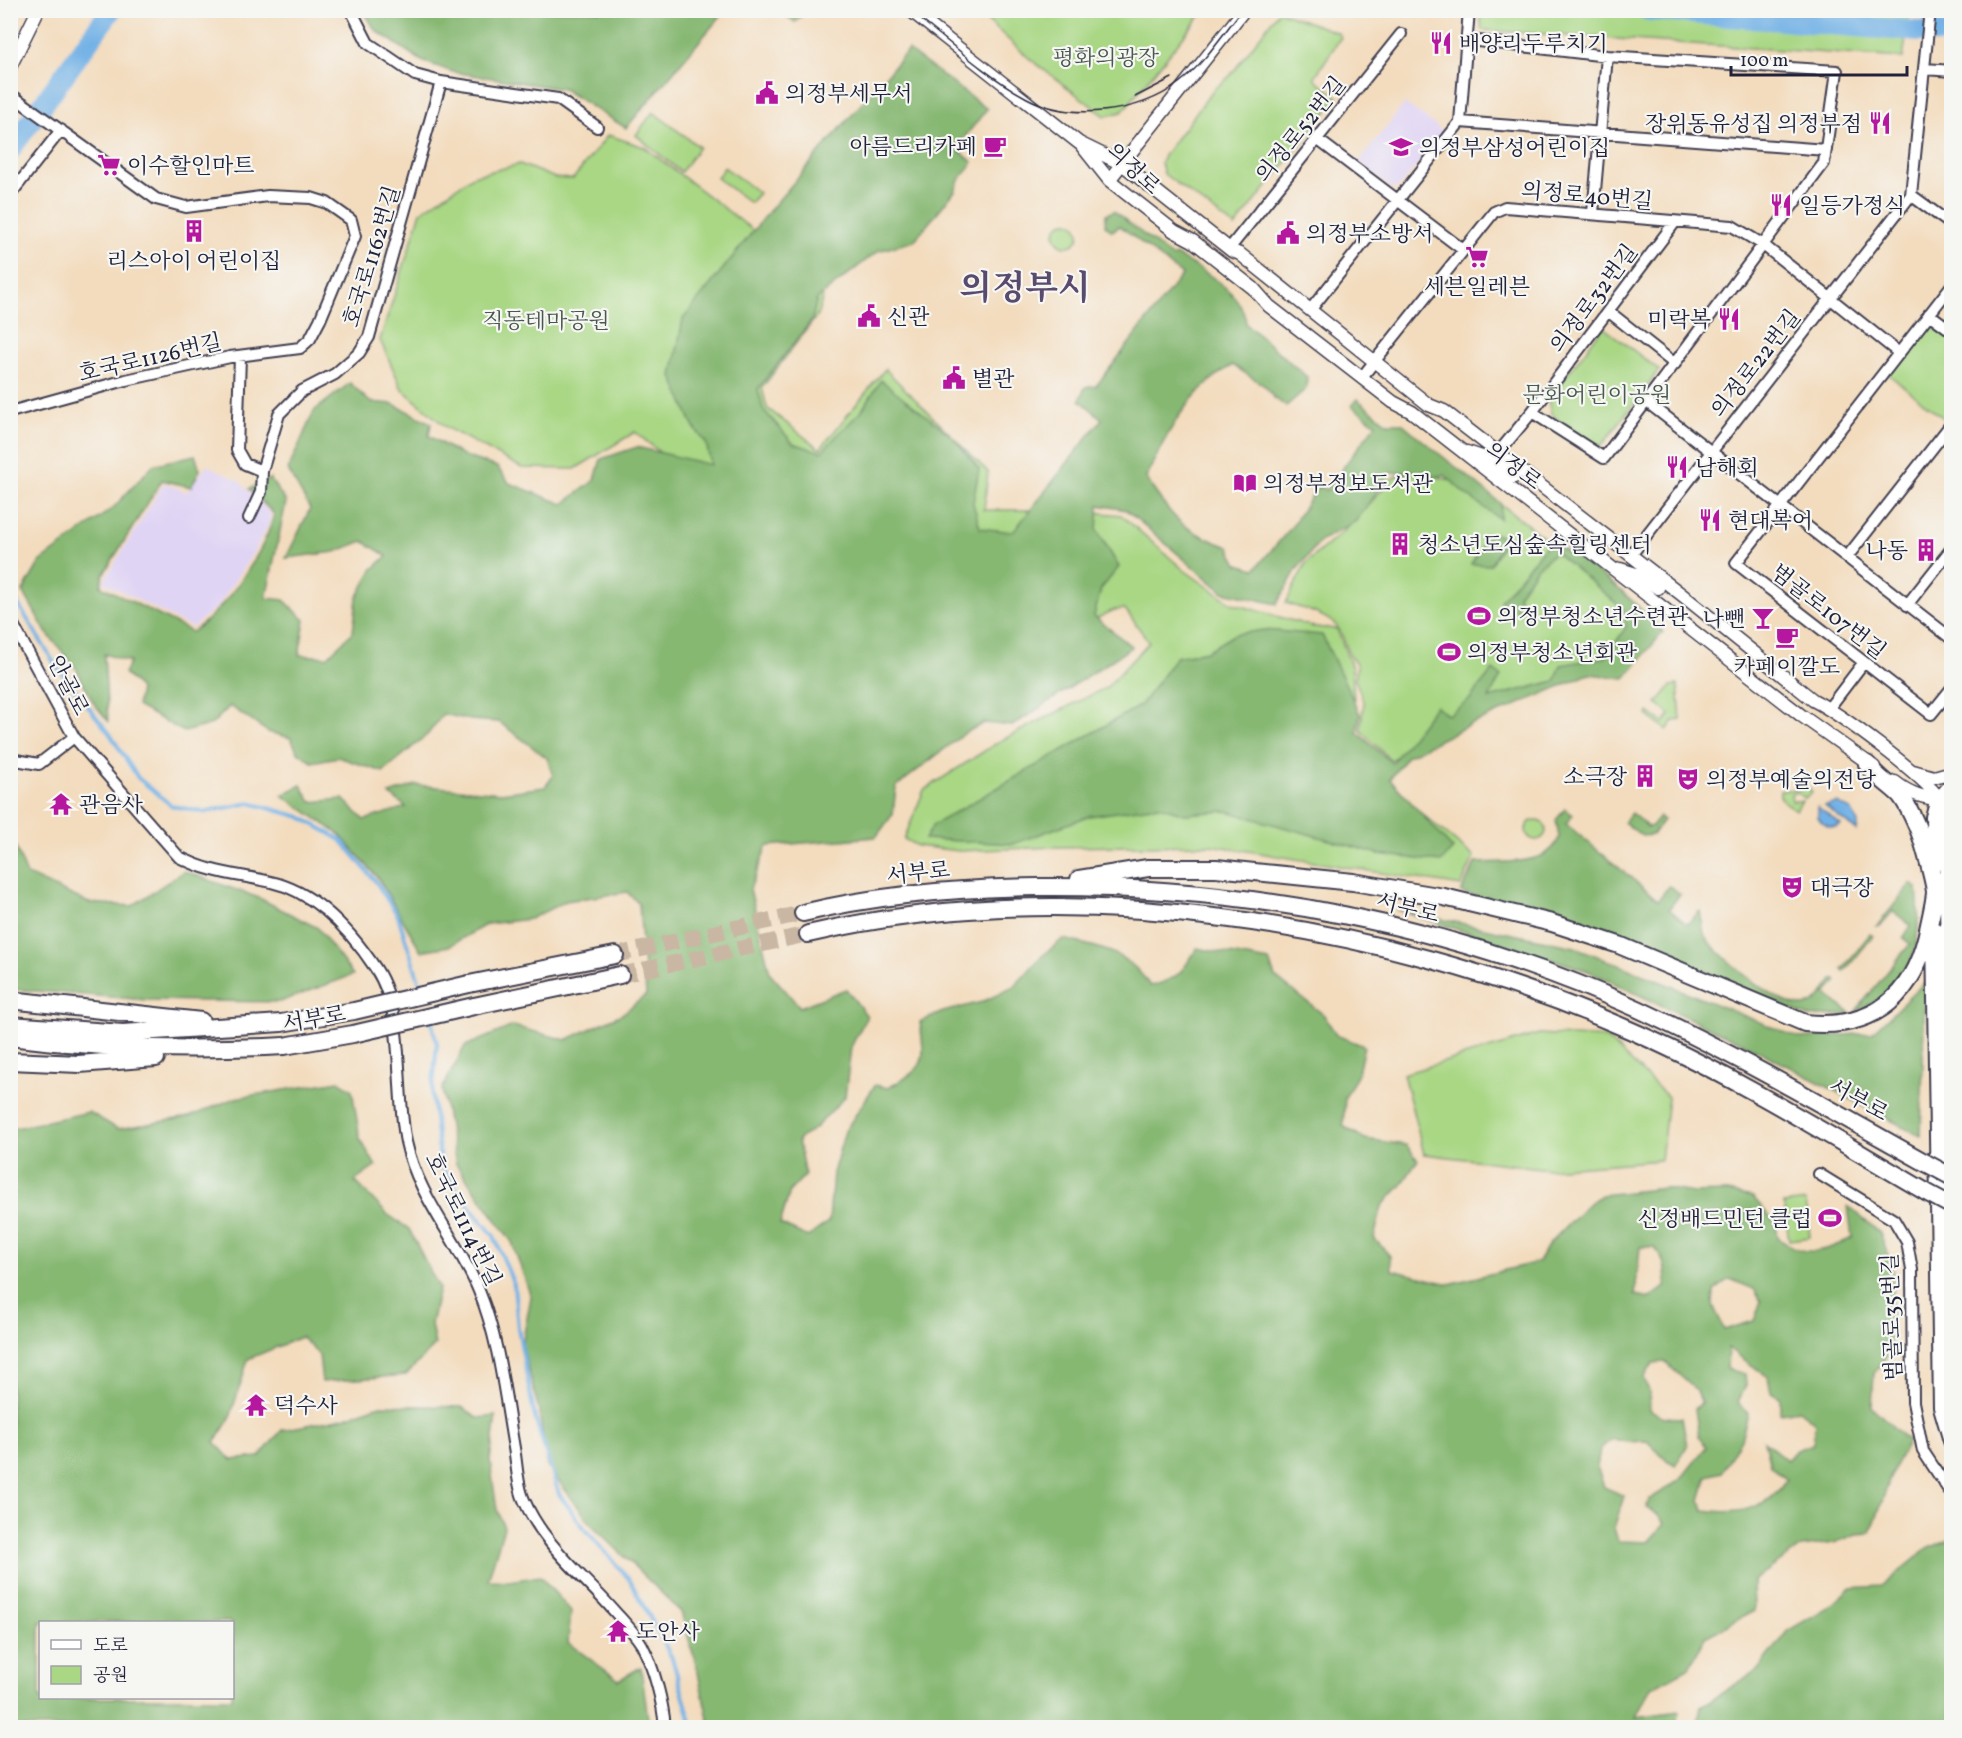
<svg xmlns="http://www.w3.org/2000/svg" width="1962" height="1738" font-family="Vollkorn,'Noto Serif KR',serif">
<rect width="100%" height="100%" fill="#f6f6f2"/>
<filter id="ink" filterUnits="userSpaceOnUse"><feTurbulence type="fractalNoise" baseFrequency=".0167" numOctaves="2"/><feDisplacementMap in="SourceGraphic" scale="12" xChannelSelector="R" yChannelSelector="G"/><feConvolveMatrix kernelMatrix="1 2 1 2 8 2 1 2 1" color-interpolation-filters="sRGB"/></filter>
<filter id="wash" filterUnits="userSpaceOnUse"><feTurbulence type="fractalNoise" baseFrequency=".008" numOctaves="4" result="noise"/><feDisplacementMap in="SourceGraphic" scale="24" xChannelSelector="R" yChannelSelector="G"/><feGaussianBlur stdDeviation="1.35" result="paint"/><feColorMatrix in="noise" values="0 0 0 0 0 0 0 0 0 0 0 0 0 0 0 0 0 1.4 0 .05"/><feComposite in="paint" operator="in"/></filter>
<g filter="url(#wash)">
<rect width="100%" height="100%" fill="#f3dcbe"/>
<path fill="#e0d4f4" d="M1405 103 1444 132 1399 187 1392 189 1359 162Z
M207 465 238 480 271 514 269 524 252 555 219 605 192 628 103 582 164 483 187 492Z"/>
<path fill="#a9d784" stroke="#667c60" stroke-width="1.5" d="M1479 10H1910V11L1903 58 1482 30Z
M977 11H1204L1122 112 1105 116 1031 60Z
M1279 11 1338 33 1341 37 1314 78 1338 97 1235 227 1164 174 1161 163 1165 154 1213 90 1230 76Z
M1948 11H1951V66H1944Z
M653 112 699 147 681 172 636 135Z
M608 135 644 147 771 244 823 297 817 316 762 388 767 408 820 449 885 369 988 472 984 510H1072L1121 515 1184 570 1231 603 1314 627 1337 629 1352 668 1356 738 1381 780 1474 857 1461 886 1211 845 1056 847 959 851 917 846 904 839 924 790 1000 741 1107 687 1149 642 1125 609 1114 610 1062 635 686 474 635 432 575 469 522 468 447 428 402 389 380 340 421 212 473 176 520 164 555 178 573 179Z
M724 167 759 193 750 203 717 178Z
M1055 234a12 12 0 1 1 24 0a12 12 0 1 1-24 0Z
M1927 325H1933L1951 339V415L1947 421 1888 374Z
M1603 327 1659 370 1603 444 1594 447 1551 414 1548 400Z
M1418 471 1450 480 1501 504 1641 614 1601 667 1466 721 1391 760 1360 730 1364 703 1355 679 1357 665C1347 655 1346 643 1340 631 1332 615 1302 609 1286 603L1306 563 1347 528 1394 477Z
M1678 685 1681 720 1674 721 1667 730 1647 715 1649 712 1664 723 1670 715 1657 703 1671 686Z
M1809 788 1812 792 1805 798 1796 792 1791 794 1792 801H1802L1795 810 1780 798V791Z
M1526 830a10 10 0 1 1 20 0a10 10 0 1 1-20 0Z
M1539 1034 1606 1038 1668 1097 1661 1160 1549 1169 1424 1154 1403 1074Z
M1806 1201 1810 1237 1789 1240 1784 1204Z"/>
<path fill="#86b872" stroke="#546d56" stroke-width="1.5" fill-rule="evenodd" d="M364 11H725L626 128 563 89 453 72 422 61 375 30Z
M779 11 806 10V11L795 22Z
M908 50 987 109 956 148 973 162 958 182 955 191 914 241 878 251 817 299 812 320 758 389 763 409 793 443 821 452 862 410 881 380 953 437 979 469 973 503 980 528 1013 532 1102 419 1080 400 1085 387 1096 386 1182 275 1120 226 1112 231 1105 225 1106 214 1114 211 1172 257 1175 255C1201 269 1244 292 1246 324L1307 377 1306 389 1286 406 1274 398 1265 386 1233 365C1189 389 1166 434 1146 478 1172 519 1183 531 1229 547L1238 564 1255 569 1290 529 1318 486 1326 490 1376 424 1352 406 1357 399 1387 423H1402C1434 451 1469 476 1501 504L1500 519 1464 493 1445 475 1434 477 1426 471 1391 473 1356 521 1320 541 1297 569 1277 604 1223 592 1126 510 1099 505 1097 530 1119 567 1101 589 1094 616 1132 647 1012 726 984 723 965 733 896 787 893 814 876 837 767 846 750 889 770 973 800 1007 846 989 867 1016 851 1047 845 1097 815 1128 798 1140 805 1175 790 1191 780 1224 808 1237 829 1221 833 1173 845 1131 875 1085 888 1088C926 1066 926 1066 920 1022L943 1012 982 1002 1014 987 1041 957 1063 939C1101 948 1128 951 1150 986 1177 980 1183 972 1197 948L1269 961 1275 977 1324 1015 1336 1035 1364 1046 1358 1073 1345 1098 1343 1126 1365 1139 1406 1145 1418 1160 1401 1186 1382 1206 1374 1238 1390 1256 1392 1270 1449 1284 1538 1262 1549 1244 1590 1202 1602 1195 1665 1188 1693 1193 1727 1192 1753 1197 1776 1224 1778 1238C1804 1259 1825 1252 1852 1238L1848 1206 1880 1233 1893 1270 1890 1352 1874 1373 1872 1407 1908 1441 1893 1470 1871 1533 1857 1534 1834 1543 1801 1547 1753 1581 1754 1611 1705 1637 1690 1667 1651 1688 1636 1717 1680 1711 1676 1727H710L696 1664 681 1612 591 1524 548 1467 538 1406 522 1345 531 1297 512 1242 456 1164 442 1089 465 1046 513 1026 566 1040 622 1014 646 995 639 904 627 892 566 901 530 919 487 924 449 946 421 951 378 878 340 835 282 795 301 785 311 802 343 799 364 820 406 807 389 794 416 785 501 793 545 787 553 776 547 758 499 722 471 720 443 714 428 734 383 772 338 757 312 762 297 751 291 738 268 732 230 706 212 724 184 732 137 706 140 689 124 673 130 662 104 654 108 721 93 702 76 668 46 632 23 591 40 562 114 507 153 465 195 455 200 470 191 487 162 480 103 575 101 586 192 632C225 609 265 553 274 514L249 489 270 479 286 502 266 598 284 600 305 620 299 655 327 657 353 632 357 598 372 570 387 556 363 541 335 552 286 558 310 509 288 470 314 411 350 383 370 402 393 404 431 423 429 436 463 456 497 467 509 483 563 504 595 480 601 459 637 447 711 465 706 443 693 426 672 376 683 319 770 210ZM1640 1247H1655C1665 1261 1667 1271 1665 1287L1650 1298 1635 1295ZM1730 1279 1754 1289 1761 1301 1754 1321 1724 1330 1713 1305 1714 1291ZM1728 1348 1768 1377 1771 1392 1780 1397V1413L1799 1410 1815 1423 1813 1444 1796 1450 1787 1460 1764 1441 1770 1465 1786 1479C1767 1511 1738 1515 1703 1510L1700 1500 1707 1476 1722 1472 1741 1439 1748 1414 1738 1402 1746 1385 1745 1374 1727 1369ZM1665 1362 1697 1391 1701 1403 1695 1409 1699 1436 1706 1447 1680 1480 1650 1499 1646 1508 1658 1514 1664 1524 1648 1542 1618 1541 1614 1528 1624 1496 1604 1487 1597 1467 1600 1449 1612 1439 1627 1442 1647 1441 1666 1460 1676 1465 1687 1446 1682 1418 1664 1417 1650 1410 1649 1391 1644 1378 1653 1363Z
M1496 534 1506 539 1490 565 1471 564 1488 535Z
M1549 542C1592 564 1631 597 1663 632L1625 678 1589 674 1568 683 1465 727 1407 756 1390 779 1453 849 1441 862 1379 854 1226 811 1185 814 1159 806 1089 816 1013 844 925 839 933 825 1141 705 1176 657 1207 651 1235 634 1265 630 1322 635 1360 714 1357 732 1392 763 1435 706 1448 715 1469 700 1493 670 1501 676 1489 698 1555 681 1561 665 1606 657 1626 627 1624 610 1555 552 1536 569 1518 595 1523 609 1512 610 1502 605 1500 601Z
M1565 809 1573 815 1566 824 1658 900 1669 886 1680 894 1669 909 1687 924 1700 911 1704 934 1709 942C1726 960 1784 1014 1809 1005 1820 1002 1827 987 1834 979L1837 981 1826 994 1851 1014 1809 1017 1632 940 1542 911 1461 893 1475 863C1500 861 1550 867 1559 837L1556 820Z
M1631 813 1648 827 1652 826 1659 817 1663 820 1652 835 1642 836 1624 822Z
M10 833 27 875 89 903 132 906 184 871 259 898 318 928 353 975 280 1002 147 1000 11 989Z
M1911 884 1917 888C1923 949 1914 985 1855 1012L1910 944 1903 938 1911 926 1893 911 1880 926H1877Z
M1397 910 1575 947 1799 1038 1872 1033 1925 982 1921 1136 1759 1051 1588 971Z
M1870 934 1873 936 1844 972 1842 970Z
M339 1081 352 1090 360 1139 376 1166 355 1181 387 1214 409 1229 439 1288 431 1324 435 1345 406 1375 322 1382 319 1355 301 1337 248 1359 230 1418 215 1442 231 1460 259 1457 282 1430 343 1418 380 1405 462 1407 477 1418 496 1416 490 1461 497 1510 504 1527 488 1580 510 1581 540 1576 571 1611 568 1643 619 1680 641 1667 649 1727H11V1129L89 1112 118 1129 189 1117 235 1098ZM40 1622H232V1698H40Z
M1951 1538V1727H1697L1701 1706 1757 1671 1789 1630 1830 1606 1850 1588 1882 1586 1926 1550Z"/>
<path fill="#72b1e5" stroke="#4a6a90" stroke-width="1.5" d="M1837 803 1852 811 1858 823 1857 831 1825 806Z
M1818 807 1841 825C1832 830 1823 826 1818 817Z"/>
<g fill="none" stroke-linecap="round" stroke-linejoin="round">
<path stroke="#72b1e5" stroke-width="4" d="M10 591 56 666 110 734 138 778 172 806 205 812 250 803 301 817 341 840 376 882 398 916 422 990
M431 1020 437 1044 432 1095 441 1166 464 1200 494 1236 514 1285 518 1328 534 1414 559 1494 584 1528 629 1579 672 1658 693 1728"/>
<path stroke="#72b1e5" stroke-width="21" d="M1647 10 1952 34
M10 150 111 10"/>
</g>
</g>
<g filter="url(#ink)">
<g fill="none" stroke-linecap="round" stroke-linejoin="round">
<path stroke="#c9b7a4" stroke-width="16" stroke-dasharray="16 8" stroke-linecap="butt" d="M615 955 803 913
M620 975 808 934"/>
<g stroke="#413e4f" stroke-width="14">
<path id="minor" d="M1469 40 1607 56 1837 71 1824 163 1604 458 1532 412
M1925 69 1952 71
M441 82 558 99 597 127
M10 94 156 199 186 207 268 196 311 198 327 203 351 220 355 236 320 320 310 339 300 348 230 357 126 380 10 412
M1460 122 1826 150
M1317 139 1462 249
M10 195 61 130
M1911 195 1930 10
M1911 195 1952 225
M1593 213 1607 56
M1229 249 1401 34
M1952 285 1736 563 1931 714 1952 688
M1311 309 1460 122 1469 10
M1608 311 1675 364
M1929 314 1952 331
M240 356 237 450 245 464 262 471
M1362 377 1494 212 1505 207 1732 226 1762 244 1899 353
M1647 402 1952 639
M1498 453 1532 412 1675 222
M249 518 261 492 262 471 279 414 302 391 335 374 359 353 369 337 441 82 415 75 368 43 351 10
M1631 555 1911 195
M1847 557 1952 423
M1907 605 1952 548
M10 619 74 737 179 857C212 874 237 874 271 882 316 892 352 933 376 969 406 1015 395 1090 406 1142 418 1197 458 1240 479 1291 499 1339 505 1397 514 1448 517 1464 517 1485 524 1500 544 1546 583 1575 615 1612 624 1622 635 1633 642 1645 654 1668 663 1702 665 1728
M1829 708 1864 662
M10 759 39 764 74 737
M1819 1174 1894 1220 1907 1242 1912 1270 1913 1402 1923 1451 1952 1495"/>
</g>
<g stroke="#413e4f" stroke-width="15">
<path id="tertiary" d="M910 10 1079 143 1122 164 1232 251 1240 254 1429 405 1444 411 1681 594 1813 700C1842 715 1920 773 1939 798L1952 783
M10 67 38 10
M1082 146 1109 180 1174 231 1193 241 1253 288 1269 306 1393 402 1412 412 1802 716 1874 767
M1109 180 1244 10
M1467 452 1488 459 1514 477 1515 473 1507 467
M1620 569 1639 575 1658 588 1659 583 1649 576
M1913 771 1934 777 1952 772
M1895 782C1911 795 1931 801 1952 798"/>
</g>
<g stroke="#413e4f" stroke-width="20">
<path id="trunk" d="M1940 800 1947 834 1952 1159
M1935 863 1934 817 1939 798
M1079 879 1148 868H1216L1353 882 1444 897 1552 923 1619 945 1805 1023C1877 1031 1916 993 1929 925 1931 915 1934 904 1935 893 1935 884 1923 841 1919 831 1914 819 1908 805 1900 795 1889 784 1876 777 1867 764
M803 913C880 894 959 888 1038 887 1244 885 1451 924 1638 1009 1737 1055 1831 1110 1926 1163
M1935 931 1942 1407 1952 1441
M808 934C1070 873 1380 921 1625 1028 1730 1073 1828 1135 1926 1192
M469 984 615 955
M10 1000 201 1021
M474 1006 620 975
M10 1025 123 1033 281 1023
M10 1037C102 1049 192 1051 284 1046
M10 1061 79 1064 156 1058"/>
</g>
<use href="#minor" stroke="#fff" stroke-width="10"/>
<use href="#tertiary" stroke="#fff" stroke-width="12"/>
<use href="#trunk" stroke="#fff" stroke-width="16"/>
<path stroke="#22223b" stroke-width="1.5" d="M909 10C946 39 986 76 1027 98 1071 122 1140 113 1179 83 1204 64 1222 35 1242 10
M1135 97 1172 78"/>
<g stroke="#413e4f" stroke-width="20" stroke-linecap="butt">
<path id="trunk-bridge" d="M281 1023 354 1011 469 984
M284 1046 353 1034 474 1006
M1926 1163 1952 1177
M1926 1192 1952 1206"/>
</g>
<use href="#trunk-bridge" stroke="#fff" stroke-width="16"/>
</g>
</g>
<defs>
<g id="restaurant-bare" transform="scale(1.8)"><path d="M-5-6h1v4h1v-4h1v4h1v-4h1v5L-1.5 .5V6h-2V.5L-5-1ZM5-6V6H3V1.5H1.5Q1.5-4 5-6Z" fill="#b5179e" stroke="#f6f6f2" stroke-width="2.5" paint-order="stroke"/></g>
<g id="civic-bare" transform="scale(1.8)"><path d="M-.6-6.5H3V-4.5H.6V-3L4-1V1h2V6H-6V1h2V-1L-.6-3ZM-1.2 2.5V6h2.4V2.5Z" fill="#b5179e" stroke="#f6f6f2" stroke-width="2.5" paint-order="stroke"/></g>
<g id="cafe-bare" transform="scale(1.8)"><path d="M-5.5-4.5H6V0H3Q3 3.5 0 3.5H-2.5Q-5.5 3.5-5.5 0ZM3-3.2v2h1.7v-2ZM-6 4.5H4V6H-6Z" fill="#b5179e" stroke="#f6f6f2" stroke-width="2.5" paint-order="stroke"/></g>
<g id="school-bare" transform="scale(1.8)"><path d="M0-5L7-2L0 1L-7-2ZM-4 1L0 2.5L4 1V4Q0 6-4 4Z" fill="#b5179e" stroke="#f6f6f2" stroke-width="2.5" paint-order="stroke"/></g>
<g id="supermarket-bare" transform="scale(1.8)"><path d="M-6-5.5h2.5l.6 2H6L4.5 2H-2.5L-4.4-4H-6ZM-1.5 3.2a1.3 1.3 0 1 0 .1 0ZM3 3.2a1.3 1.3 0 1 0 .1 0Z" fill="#b5179e" stroke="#f6f6f2" stroke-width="2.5" paint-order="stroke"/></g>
<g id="building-bare" transform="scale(1.8)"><path d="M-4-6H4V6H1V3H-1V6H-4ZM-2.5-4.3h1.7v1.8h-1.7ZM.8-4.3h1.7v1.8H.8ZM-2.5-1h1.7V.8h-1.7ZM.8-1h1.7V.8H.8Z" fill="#b5179e" stroke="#f6f6f2" stroke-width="2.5" paint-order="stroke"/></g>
<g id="library-bare" transform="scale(1.8)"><path d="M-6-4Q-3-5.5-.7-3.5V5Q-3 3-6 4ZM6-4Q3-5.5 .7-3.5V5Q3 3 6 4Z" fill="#b5179e" stroke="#f6f6f2" stroke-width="2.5" paint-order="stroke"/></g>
<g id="stadium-bare" transform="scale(1.8)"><path d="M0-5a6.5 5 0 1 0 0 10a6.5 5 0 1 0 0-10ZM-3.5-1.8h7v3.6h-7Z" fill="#b5179e" stroke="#f6f6f2" stroke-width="2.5" paint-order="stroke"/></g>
<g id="bar-bare" transform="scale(1.8)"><path d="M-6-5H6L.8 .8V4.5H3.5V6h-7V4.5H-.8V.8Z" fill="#b5179e" stroke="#f6f6f2" stroke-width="2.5" paint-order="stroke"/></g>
<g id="theatre-bare" transform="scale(1.8)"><path d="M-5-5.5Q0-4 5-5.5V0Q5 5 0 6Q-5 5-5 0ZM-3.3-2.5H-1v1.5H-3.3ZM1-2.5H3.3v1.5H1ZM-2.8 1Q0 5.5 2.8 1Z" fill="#b5179e" stroke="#f6f6f2" stroke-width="2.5" paint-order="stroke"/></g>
<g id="temple-bare" transform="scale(1.8)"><path d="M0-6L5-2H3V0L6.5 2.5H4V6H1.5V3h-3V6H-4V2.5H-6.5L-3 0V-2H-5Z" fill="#b5179e" stroke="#f6f6f2" stroke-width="2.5" paint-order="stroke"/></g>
</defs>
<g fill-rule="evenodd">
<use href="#restaurant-bare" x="1441" y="43"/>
<use href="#civic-bare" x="767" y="93"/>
<use href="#restaurant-bare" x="1880" y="123"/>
<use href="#cafe-bare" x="995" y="146"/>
<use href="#school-bare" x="1401" y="147"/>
<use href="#supermarket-bare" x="109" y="165"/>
<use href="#restaurant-bare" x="1781" y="205"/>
<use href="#building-bare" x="194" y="231"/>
<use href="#civic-bare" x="1288" y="233"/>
<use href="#supermarket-bare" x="1477" y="257"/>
<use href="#civic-bare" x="869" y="316"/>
<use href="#restaurant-bare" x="1729" y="319"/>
<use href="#civic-bare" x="954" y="378"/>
<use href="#restaurant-bare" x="1677" y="467"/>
<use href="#library-bare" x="1245" y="483"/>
<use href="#restaurant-bare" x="1710" y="520"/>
<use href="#building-bare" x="1400" y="544"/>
<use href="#building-bare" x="1926" y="550"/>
<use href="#stadium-bare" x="1479" y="616"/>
<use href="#bar-bare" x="1763" y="618"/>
<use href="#cafe-bare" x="1787" y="637"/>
<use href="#stadium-bare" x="1449" y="652"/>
<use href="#building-bare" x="1645" y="776"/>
<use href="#theatre-bare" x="1688" y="779"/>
<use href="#temple-bare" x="61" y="804"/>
<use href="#theatre-bare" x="1792" y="887"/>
<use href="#stadium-bare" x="1830" y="1218"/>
<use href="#temple-bare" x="256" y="1405"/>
<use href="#temple-bare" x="618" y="1631"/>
</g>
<g text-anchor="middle" stroke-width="4.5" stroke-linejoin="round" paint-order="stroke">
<g font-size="22" fill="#22223b" stroke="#f6f6f2" text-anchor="start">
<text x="1459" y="51">배양리두루치기</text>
<text x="785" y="101">의정부세무서</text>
<text x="1862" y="131" text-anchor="end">장위동유성집 의정부점</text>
<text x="977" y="154" text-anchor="end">아름드리카페</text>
<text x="1419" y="155">의정부삼성어린이집</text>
<text x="127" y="173">이수할인마트</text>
<text x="1799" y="213">일등가정식</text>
<text x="1306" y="241">의정부소방서</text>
<text x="194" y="268" text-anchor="middle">리스아이 어린이집</text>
<text x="1477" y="294" text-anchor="middle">세븐일레븐</text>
<text x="887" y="324">신관</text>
<text x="1711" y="327" text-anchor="end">미락복</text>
<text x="972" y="386">별관</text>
<text x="1695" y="475">남해회</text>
<text x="1263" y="491">의정부정보도서관</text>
<text x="1728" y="528">현대복어</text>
<text x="1418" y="552">청소년도심숲속힐링센터</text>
<text x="1908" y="558" text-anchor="end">나동</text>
<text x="1497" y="624">의정부청소년수련관</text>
<text x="1745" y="626" text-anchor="end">나뺀</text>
<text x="1467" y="660">의정부청소년회관</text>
<text x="1787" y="674" text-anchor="middle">카페이깔도</text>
<text x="1627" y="784" text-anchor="end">소극장</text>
<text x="1706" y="787">의정부예술의전당</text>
<text x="79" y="812">관음사</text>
<text x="1810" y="895">대극장</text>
<text x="1812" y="1226" text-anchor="end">신정배드민턴 클럽</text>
<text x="274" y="1413">덕수사</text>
<text x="636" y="1639">도안사</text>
</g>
<g font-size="22" fill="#4a5851" stroke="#f6f6f2">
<text x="1106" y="65">평화의광장</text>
<text x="546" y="328">직동테마공원</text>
<text x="1597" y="402">문화어린이공원</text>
</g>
<g font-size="22" fill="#22223b" stroke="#f6f6f2">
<text transform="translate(1300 129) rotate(-51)" y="8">의정로52번길</text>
<text transform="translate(1134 168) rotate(43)" y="8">의정로</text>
<text transform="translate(1587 195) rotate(5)" y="8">의정로40번길</text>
<text transform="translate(371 256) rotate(-73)" y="8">호국로1162번길</text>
<text transform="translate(1593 298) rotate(-53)" y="8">의정로32번길</text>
<text transform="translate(150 357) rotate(-13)" y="8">호국로1126번길</text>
<text transform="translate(1755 363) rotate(-52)" y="8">의정로22번길</text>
<text transform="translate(1514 465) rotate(37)" y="8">의정로</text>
<text transform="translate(1829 611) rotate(38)" y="8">범골로107번길</text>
<text transform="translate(69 685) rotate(63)" y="8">안골로</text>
<text transform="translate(918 872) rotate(-6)" y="8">서부로</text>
<text transform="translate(1408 907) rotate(14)" y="8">서부로</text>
<text transform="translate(314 1018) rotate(-10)" y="8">서부로</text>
<text transform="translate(1859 1099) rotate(29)" y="8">서부로</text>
<text transform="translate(464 1219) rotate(64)" y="8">호국로1114번길</text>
<text transform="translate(1891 1317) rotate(-92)" y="8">범골로35번길</text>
</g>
<g font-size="34" font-weight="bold" fill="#5a4a6e" stroke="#f6f6f2">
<text x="1025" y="299">의정부시</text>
</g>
</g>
<rect width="1962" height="1738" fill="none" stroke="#f6f6f2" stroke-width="36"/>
<rect x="39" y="1621" width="195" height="78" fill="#f6f6f2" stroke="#a1a1a9" stroke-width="1.5"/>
<rect x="51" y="1640" width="30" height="9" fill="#ffffff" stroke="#a1a1a9" stroke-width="1.5"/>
<text x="93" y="1651" font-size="18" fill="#22223b">도로</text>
<rect x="51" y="1666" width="30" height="18" fill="#a9d784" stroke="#a1a1a9" stroke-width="1.5"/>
<text x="93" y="1681" font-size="18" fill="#22223b">공원</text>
<path d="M1731 66v9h176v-9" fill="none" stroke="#22223b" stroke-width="3"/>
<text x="1740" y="66" font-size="18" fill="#22223b" stroke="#f6f6f2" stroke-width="4.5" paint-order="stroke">100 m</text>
</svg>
